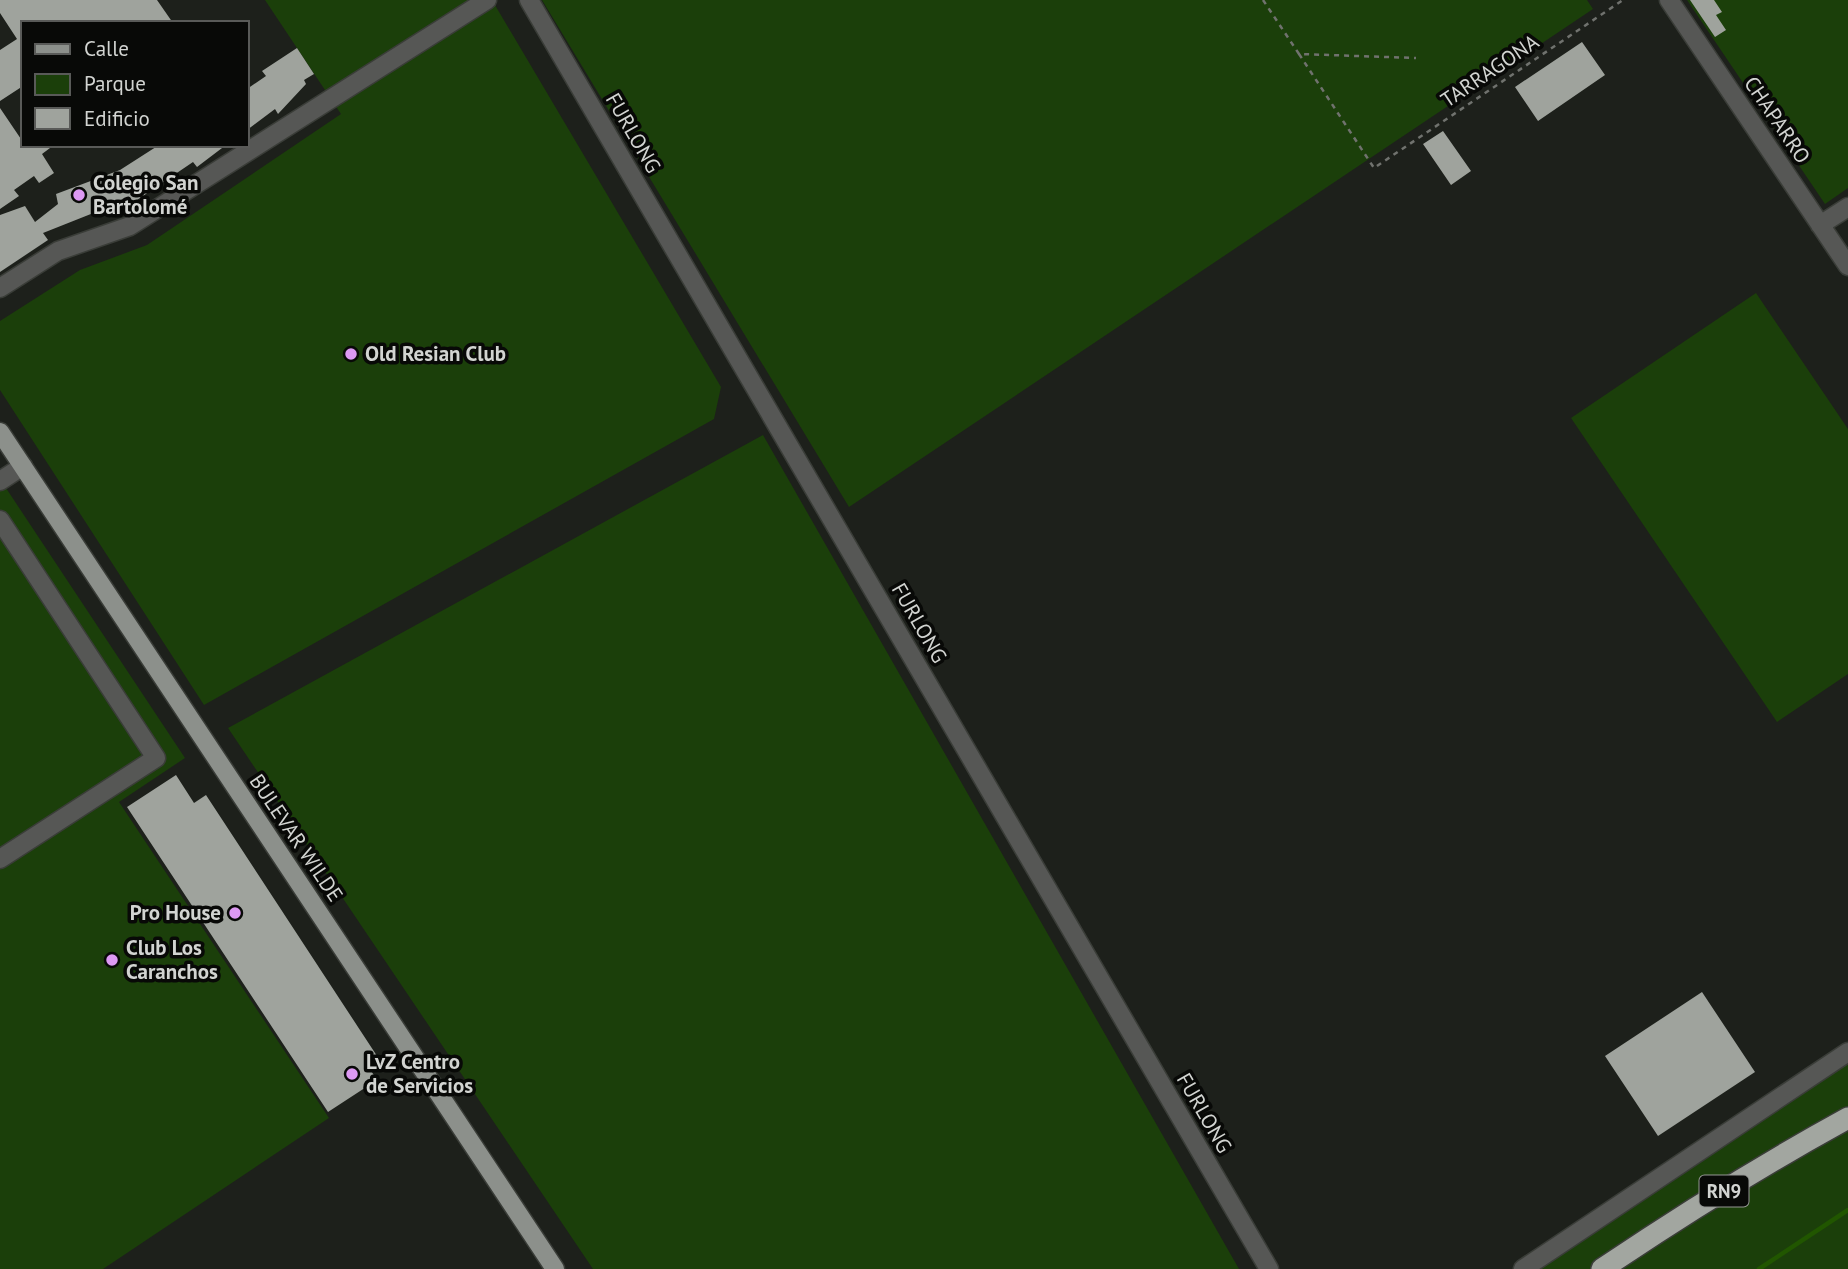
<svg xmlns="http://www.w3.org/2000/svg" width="1848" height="1269" font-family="'PT Sans',sans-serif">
<rect width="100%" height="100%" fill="#1d201b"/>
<path fill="#1b3f0a" d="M265 0H492L721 387 714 419 204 705 0 390V321L80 270 147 245 341 114Z
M542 0H1587L1593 9 849 507Z
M1687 0H1848V188L1825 204Z
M1756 293 1848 429V674L1777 722 1571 418Z
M763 435 1239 1269H593L228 728Z
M0 479 185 758 119 802 329 1118 103 1269H0Z
M1848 1052V1269H1523Z"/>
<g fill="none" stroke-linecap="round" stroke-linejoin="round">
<path stroke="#215600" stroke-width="4.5" d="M1759 1269 1848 1210"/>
</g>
<path fill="#9fa39d" d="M0 0H157L173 23H23V86L0 101V50L17 39 0 13Z
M1690 0H1714L1722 12 1716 15 1726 30 1715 37Z
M1582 42 1605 75 1538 121 1515 87Z
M297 48 314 74 304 80 306 84 278 114 275 109 247 130V89L266 76 262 71Z
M0 108 23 142V145H54L42 154 54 173 39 183 34 176 14 190 19 196 0 209Z
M1443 131 1471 171 1451 185 1423 144Z
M159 145H226L197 167 193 162 112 217 106 208 43 233 48 240 0 272V215L25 206 35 222 58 204 56 194 120 170Z
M176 775 194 803 206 795 377 1056 366 1063 377 1080 328 1112 127 807Z
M1702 992 1755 1072 1658 1136 1605 1056Z"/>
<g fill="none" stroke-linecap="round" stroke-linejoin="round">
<g stroke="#3a3d38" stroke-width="21">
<path id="minor" d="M529 0 1269 1269
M1669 0 1848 266
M1820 225 1848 207
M0 288 58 251 130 226 487 0
M0 481 23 466
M0 520 156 758 0 859
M1523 1269 1848 1052"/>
</g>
<g stroke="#3a3d38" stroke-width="21">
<path id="major" d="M0 432 555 1269"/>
</g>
<g stroke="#3a3d38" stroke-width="24">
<path id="highway" d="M1602 1269C1682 1215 1764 1164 1848 1118"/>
</g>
<path stroke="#70726e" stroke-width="2.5" stroke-dasharray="5 5" stroke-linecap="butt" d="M1263 0 1299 54 1416 58
M1299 54 1374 168 1623 0"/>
<use href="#minor" stroke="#565755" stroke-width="18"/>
<use href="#major" stroke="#8c908b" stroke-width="18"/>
<use href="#highway" stroke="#a2a6a0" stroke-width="21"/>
</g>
<g fill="#dd99f3" stroke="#080907" stroke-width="2.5">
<circle cx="79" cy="195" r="7"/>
<circle cx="351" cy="354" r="7"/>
<circle cx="235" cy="913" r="7"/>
<circle cx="112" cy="960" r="7"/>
<circle cx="352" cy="1074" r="7"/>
</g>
<g text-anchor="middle" stroke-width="7" stroke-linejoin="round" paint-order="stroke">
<rect fill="#080907" stroke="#959794" stroke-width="2" x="1699.5" y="1175.5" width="49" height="31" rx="5"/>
<g font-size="19" font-weight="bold" fill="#d2d4d1">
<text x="1724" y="1198">RN9</text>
</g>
<g font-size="21" fill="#d2d4d1" stroke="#080907">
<text transform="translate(1490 71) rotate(-34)" y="7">TARRAGONA</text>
<text transform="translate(1777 120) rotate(56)" y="7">CHAPARRO</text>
<text transform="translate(633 133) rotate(60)" y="7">FURLONG</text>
<text transform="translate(919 623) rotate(60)" y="7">FURLONG</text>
<text transform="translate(296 838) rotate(56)" y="7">BULEVAR WILDE</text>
<text transform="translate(1204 1113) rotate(60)" y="7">FURLONG</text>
</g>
<g font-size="21" font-weight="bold" fill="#d2d4d1" stroke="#080907" text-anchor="start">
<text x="93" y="190">Colegio San<tspan x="93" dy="24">Bartolomé</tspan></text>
<text x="365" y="361">Old Resian Club</text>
<text x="221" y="920" text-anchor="end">Pro House</text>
<text x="126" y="955">Club Los<tspan x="126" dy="24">Caranchos</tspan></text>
<text x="366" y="1069">LvZ Centro<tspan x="366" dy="24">de Servicios</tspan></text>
</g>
</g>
<rect x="21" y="21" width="228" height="126" fill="#080907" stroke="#595a58" stroke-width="2"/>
<rect x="35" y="44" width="35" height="10" fill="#8c908b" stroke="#595a58" stroke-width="2"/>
<text x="84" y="56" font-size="21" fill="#d2d4d1">Calle</text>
<rect x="35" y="74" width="35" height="21" fill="#1b3f0a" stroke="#595a58" stroke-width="2"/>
<text x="84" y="91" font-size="21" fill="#d2d4d1">Parque</text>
<rect x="35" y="108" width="35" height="21" fill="#9fa39d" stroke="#595a58" stroke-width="2"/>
<text x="84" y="126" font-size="21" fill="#d2d4d1">Edificio</text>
</svg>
